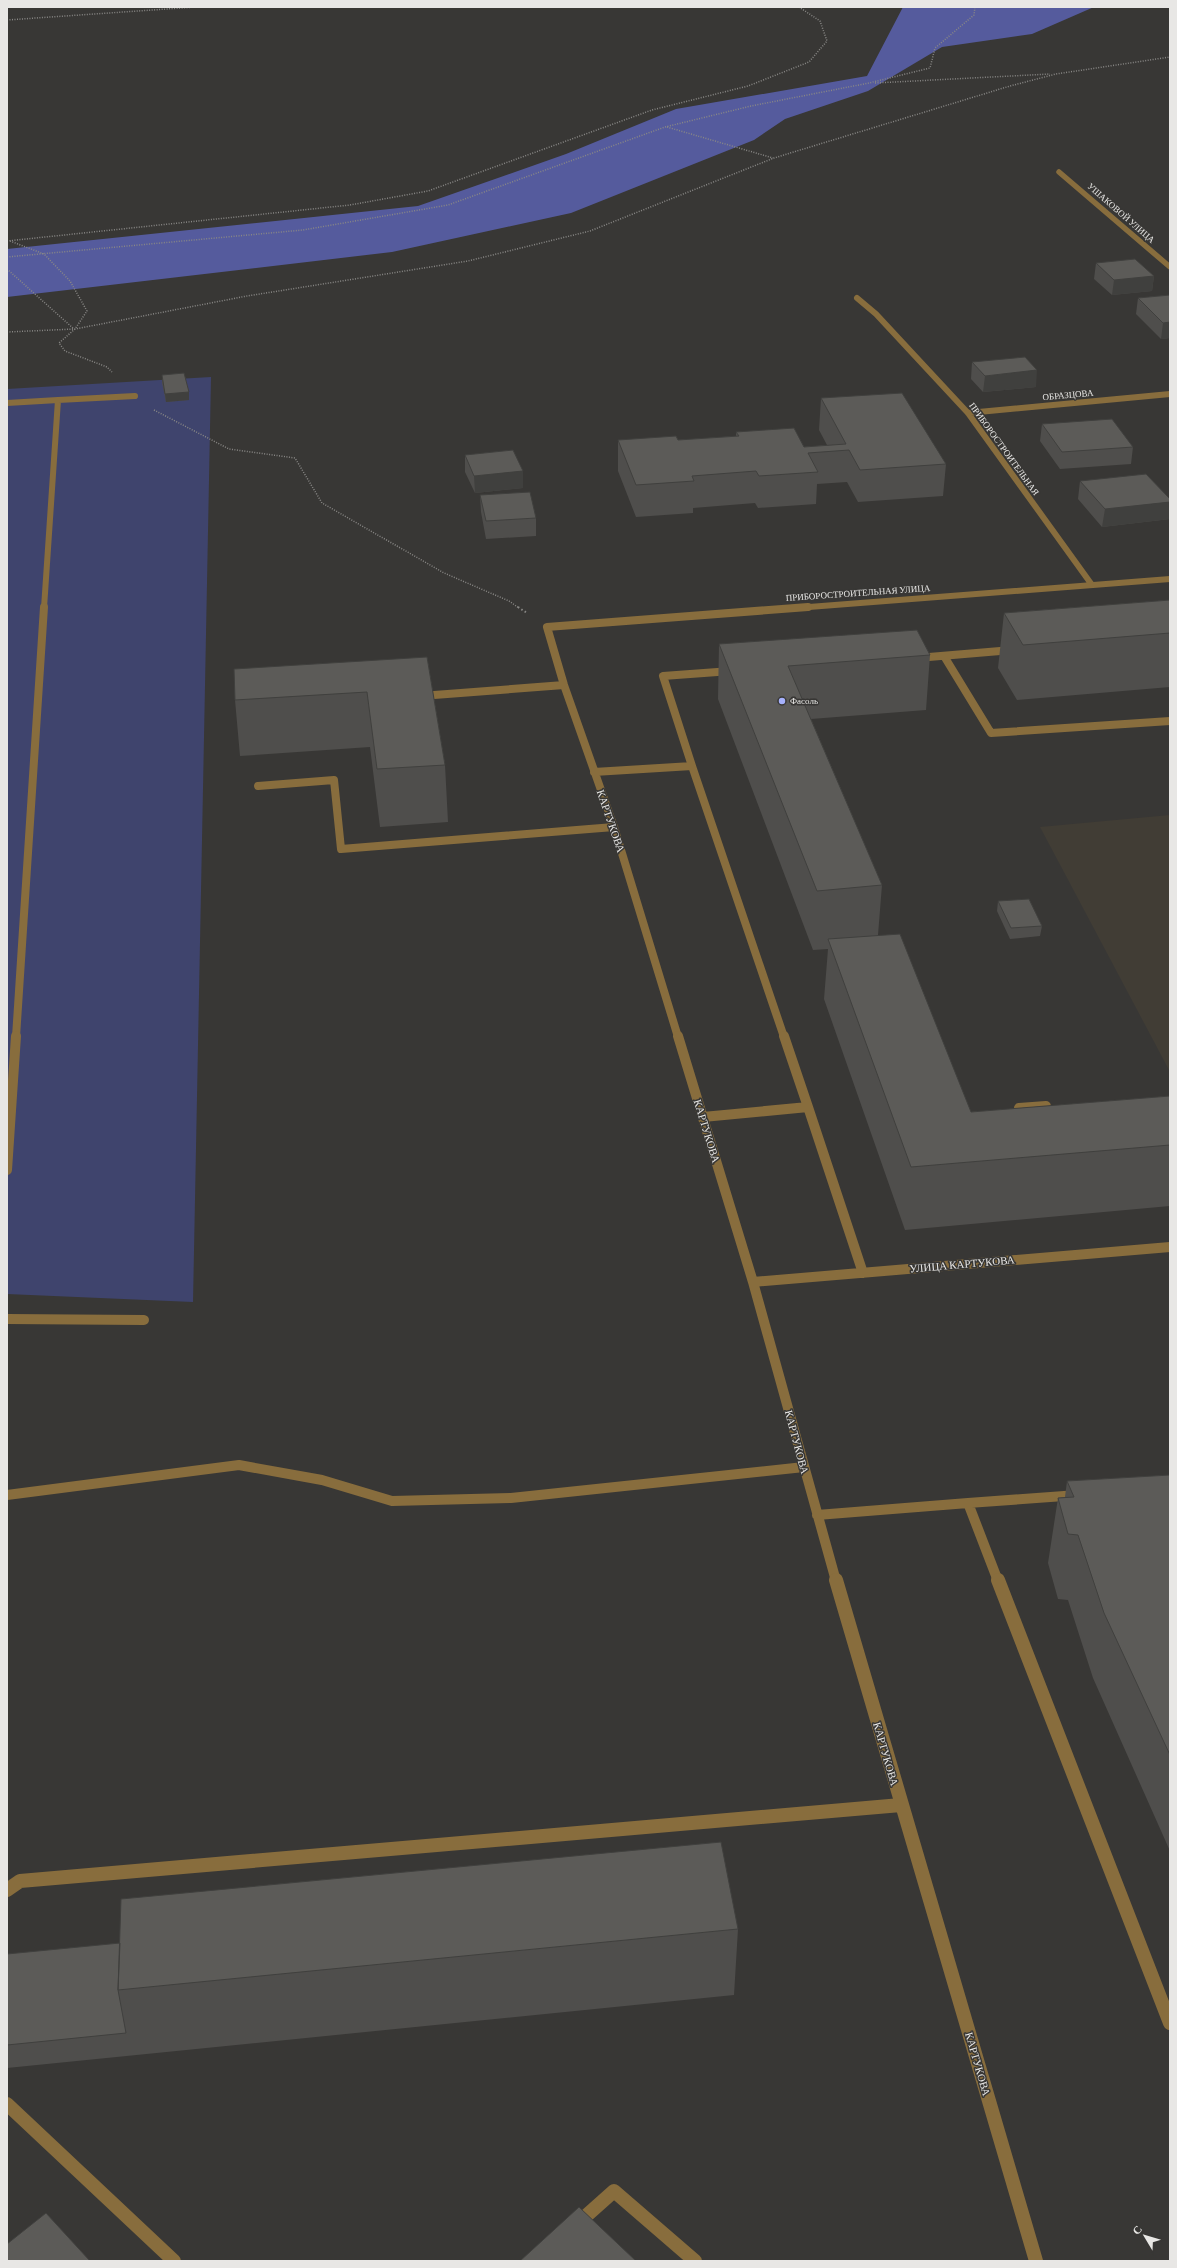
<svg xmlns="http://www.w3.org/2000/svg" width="1177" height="2268" font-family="'Crimson Pro',serif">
<rect width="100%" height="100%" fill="#383735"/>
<path fill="#413d35" d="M1170 815V1070H1169L1040 827Z"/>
<path fill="#3f446d" d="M211 377 193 1302 7 1294V389Z"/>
<path fill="#555b9d" d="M903 7H1094L1032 34 942 47 868 91 785 119 754 140 571 213 392 252 7 297V249L418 206 566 154 676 109 867 76Z"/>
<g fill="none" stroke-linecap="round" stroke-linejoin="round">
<path stroke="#898886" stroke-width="1.5" stroke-dasharray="1 1.5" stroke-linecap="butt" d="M7 20 196 7
M875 83 1050 74
M667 127 773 158
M7 241 350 205 428 191 652 110 748 86 809 62 827 41 820 21 799 7
M10 241 44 254 70 281 87 311 75 329 59 343 65 351 107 367 112 372
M7 257 303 230 448 205 665 127 751 106 869 83 930 68 935 48 974 15 975 7
M7 269 74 329
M7 332 75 329 247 296 468 261 590 231 774 158 1010 86 1056 74 1170 57
M154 410 229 449 295 458 322 503 444 573 509 601 519 608"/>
<path stroke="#898886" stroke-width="2" stroke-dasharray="1.5 2.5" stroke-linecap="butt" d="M518 607 527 613"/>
<path stroke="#886d3d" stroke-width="5.5" d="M1059 172 1170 267"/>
<path stroke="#886d3d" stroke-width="6" d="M857 298 876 314 968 413 1092 585
M7 403 58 400
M968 413 1170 394
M44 608 58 400 135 396
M796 608 1170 579"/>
<path stroke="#886d3d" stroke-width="8" d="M944 656 991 733 1170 721
M917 658 1012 650
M421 696 564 685
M692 766 784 1037
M594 772 692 766 663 676 731 671
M258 786 334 780 341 849 614 827
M16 1037 44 607
M678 1037 614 827 564 685 547 627 808 607"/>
<path stroke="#886d3d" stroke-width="10" d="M678 1036 753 1282 836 1581
M808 1107 863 1273
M1019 1108 1046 1106
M703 1117 808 1107 784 1036
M7 1170 16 1036
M753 1282 1170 1247
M7 1319 144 1320
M7 1495 239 1465 322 1480 392 1501 511 1498 804 1467
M968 1503 1078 1495
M817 1515 968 1503 998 1581"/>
<path stroke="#886d3d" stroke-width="14" d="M836 1580 1036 2261
M998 1580 1170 2023
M7 1890 20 1881 901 1805
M7 2104 174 2261
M577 2224 614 2191 695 2261"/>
</g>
<path fill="#4f4e4c" d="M1096 263 1154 276 1152 291 1112 295 1094 279Z
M1170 295V338L1161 339 1136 314 1138 298Z
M972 362 1036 387 983 392 971 379Z
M162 375 189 392V400L166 402 162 383Z
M821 398 946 464 943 496 858 502 847 482 817 484 816 504 758 508 755 503 693 508V513L636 517 618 471V440H678L736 436V432L804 447 827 445 819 430Z
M1042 424 1133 447 1131 464 1060 469 1040 441Z
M465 455 523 488 475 493 465 472Z
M1080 481 1170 519 1102 527 1078 499Z
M480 495 536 518V536L486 539 481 512Z
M1170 600V687L1017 700 998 668 1004 613Z
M719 644 930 655 926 710 811 719 882 885 878 935 971 1112 1170 1096V1206L905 1230 824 999 828 949 813 950 718 699Z
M427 657 445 765 448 822 380 827 370 747 240 756 235 700Z
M998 901 1042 926 1040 936 1010 939 997 911Z
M1170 1475V1851L1093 1678 1068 1600 1058 1599 1048 1563 1058 1498 1065 1497 1067 1481Z
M738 1929 734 1995 7 2068V1954Z"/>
<path fill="#40403e" d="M1154 276 1152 291 1112 295 1114 280Z
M1170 322V338L1161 339 1163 323Z
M1037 370 1036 387 983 392 985 376Z
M189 392V400L166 402 165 394Z
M523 471V488L475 493 474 476Z
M1170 502V519L1102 527 1105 509Z"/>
<path fill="#5c5b58" stroke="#40403e" d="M1135 259 1154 276 1114 280 1096 263Z
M1170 295V322L1163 323 1138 298Z
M1025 357 1037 370 985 376 972 362Z
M184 373 189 392 165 394 162 375Z
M902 393 946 464 860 470 849 450 808 453 818 472 759 476 756 471 692 476 694 481 636 485 618 440 676 436 678 440 739 436 736 432 794 428 804 447 846 444 821 398Z
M1112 419 1133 447 1062 452 1042 424Z
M513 450 523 471 474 476 465 455Z
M1146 474 1170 499V502L1105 509 1080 481Z
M530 492 536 518 486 521 480 495Z
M1170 600V633L1023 645 1004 613Z
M917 630 930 655 788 666 882 885 817 891 719 644Z
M427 657 445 765 377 769 367 692 235 700 234 669Z
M1029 899 1042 926 1011 928 998 901Z
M900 934 971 1112 1170 1096V1145L911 1167 828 939Z
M1170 1475V1755L1104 1613 1078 1535 1068 1534 1058 1498 1074 1497 1067 1481Z
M721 1842 738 1929 118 1990 121 1899Z
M120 1943 118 1990 126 2033 7 2045V1954Z
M579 2207 636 2261H520Z
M46 2213 90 2261H7V2244Z"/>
<circle fill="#a6b1fc" stroke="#383735" stroke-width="1.5" cx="782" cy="701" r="4"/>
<g text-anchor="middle" stroke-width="3" stroke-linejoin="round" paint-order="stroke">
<g font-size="9" fill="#e8e7e5" stroke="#383735">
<text transform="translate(1121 213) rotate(41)" y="3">УШАКОВОЙ УЛИЦА</text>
<text transform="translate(1068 395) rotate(-5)" y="3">ОБРАЗЦОВА</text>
<text transform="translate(1004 449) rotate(54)" y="3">ПРИБОРОСТРОИТЕЛЬНАЯ</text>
<text transform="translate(858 593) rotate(-4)" y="3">ПРИБОРОСТРОИТЕЛЬНАЯ УЛИЦА</text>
</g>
<g font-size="9" fill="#e8e7e5" stroke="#383735" text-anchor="start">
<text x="790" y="704">Фасоль</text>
</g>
<g font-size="11" fill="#e8e7e5" stroke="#383735">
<text transform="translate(611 821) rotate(71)" y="4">КАРТУКОВА</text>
<text transform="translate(707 1131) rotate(73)" y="4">КАРТУКОВА</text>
<text transform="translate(962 1264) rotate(-5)" y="4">УЛИЦА КАРТУКОВА</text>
<text transform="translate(797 1442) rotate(75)" y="4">КАРТУКОВА</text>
<text transform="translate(886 1754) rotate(74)" y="4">КАРТУКОВА</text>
<text transform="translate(978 2064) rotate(74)" y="4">КАРТУКОВА</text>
</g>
</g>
<rect width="1177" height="2268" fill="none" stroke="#e8e7e5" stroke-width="16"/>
<g transform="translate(1145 2236) rotate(308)" stroke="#383735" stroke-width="3" paint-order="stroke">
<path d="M0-3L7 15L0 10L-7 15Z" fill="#e8e7e5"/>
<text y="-6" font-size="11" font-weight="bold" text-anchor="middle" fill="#e8e7e5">С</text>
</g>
</svg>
